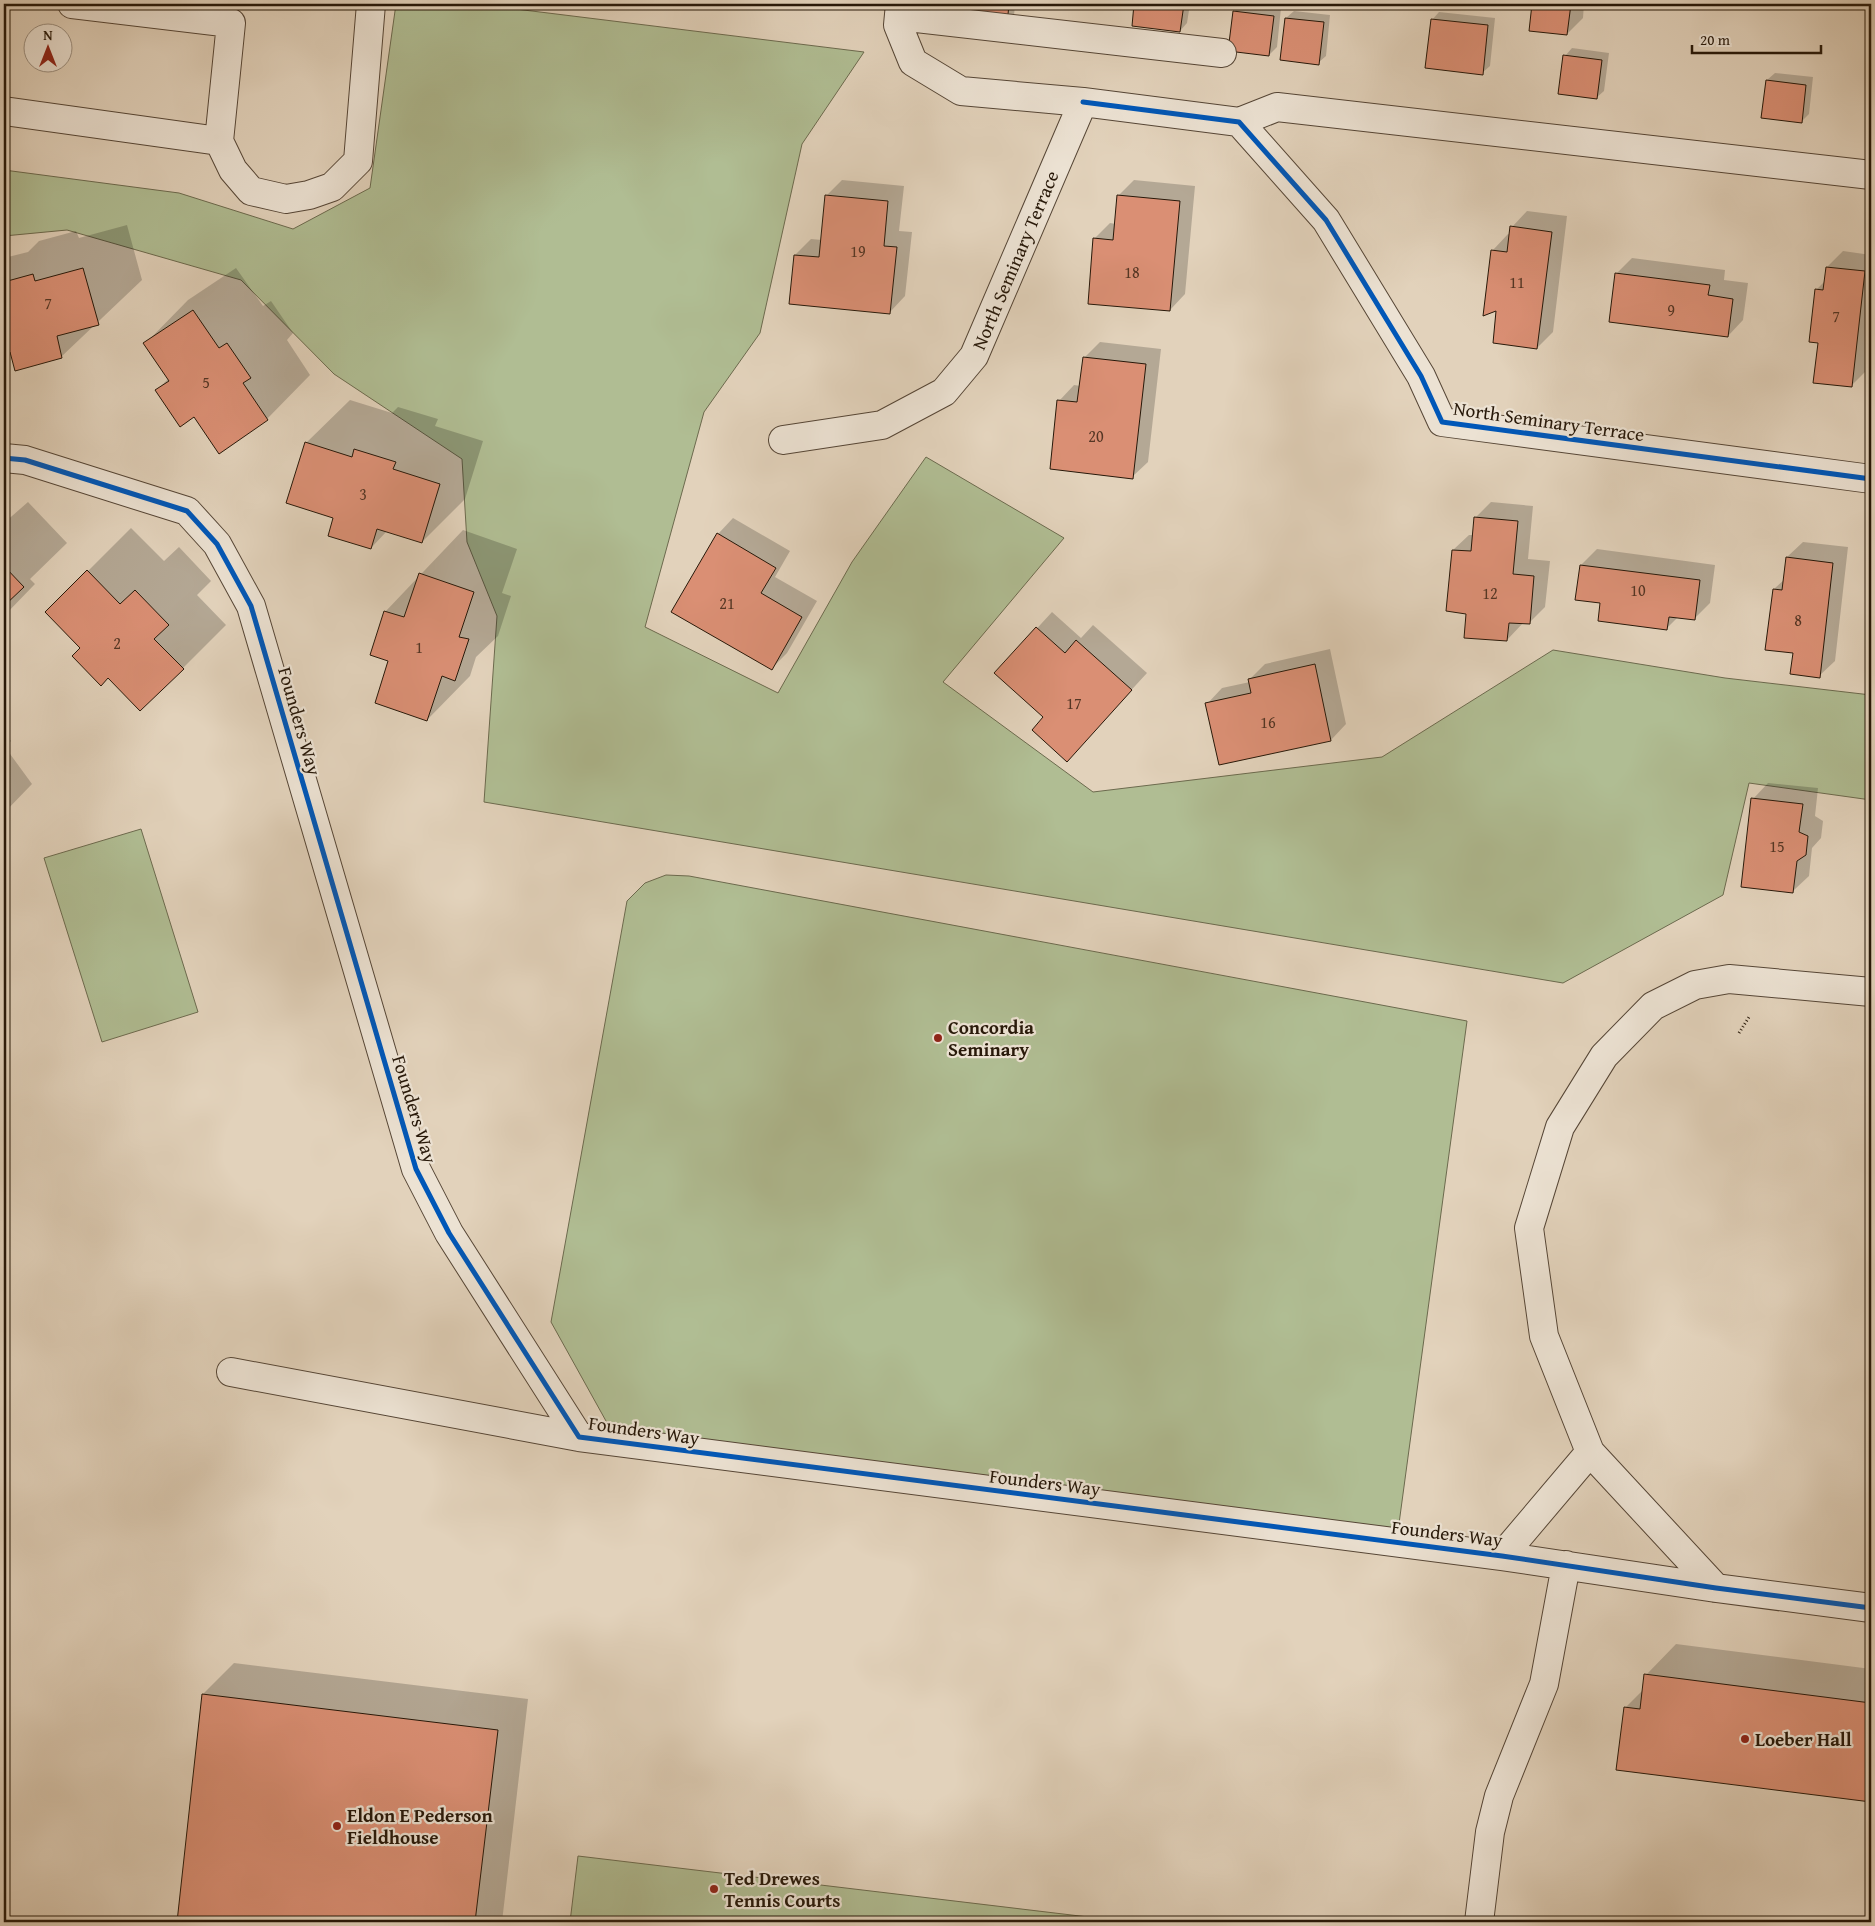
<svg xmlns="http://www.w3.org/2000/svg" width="1875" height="1926" font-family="'Gentium Book Plus',serif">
<rect width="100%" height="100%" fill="#e2d2bb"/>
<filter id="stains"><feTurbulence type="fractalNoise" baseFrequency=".004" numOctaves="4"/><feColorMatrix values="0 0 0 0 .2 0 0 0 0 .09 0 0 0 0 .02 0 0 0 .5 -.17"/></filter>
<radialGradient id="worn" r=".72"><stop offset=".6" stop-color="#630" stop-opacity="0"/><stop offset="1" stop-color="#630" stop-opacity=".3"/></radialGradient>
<path fill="#b0bd93" stroke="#6c6a4e" d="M396 4H475L864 52 802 144 760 333 704 412 645 627 778 693 852 562 926 457 1064 538 943 682 1093 792 1382 757 1553 650 1725 678 1871 695V800L1749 783 1723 895 1563 983 484 802 497 616 467 542 462 459 334 374 241 280 67 230 4 236V170L179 193 293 229 370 188Z
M141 829 198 1012 102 1042 44 858Z
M666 875 689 876 1467 1021 1398 1531 611 1430 551 1322 627 901 645 883Z
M578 1856 1130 1922H570Z"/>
<path fill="#0003" d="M967 4H1015L1014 16 965 18Z
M1136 4H1190L1187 23 1180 31 1133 25Z
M1241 4 1281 8 1277 47 1269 55 1234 12Z
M1534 4H1584L1583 18 1567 34 1531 30Z
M1294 11 1330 15 1326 56 1318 63 1286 18Z
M1439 12 1495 18 1490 66 1482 73 1432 20Z
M1572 48 1609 53 1604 91 1596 98 1565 56Z
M1775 73 1813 77 1809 114 1801 122 1762 117 1767 80Z
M842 180 904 186 899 231 912 232 905 296 890 312 790 303 795 255 811 239 822 240 827 195Z
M1134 180 1195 186 1185 294 1170 310 1094 239 1110 223 1116 224 1118 196Z
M1527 211 1567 216 1553 332 1537 348 1498 310 1485 315 1493 250 1508 234 1511 235 1512 227Z
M127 225 142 280 61 357 11 350 4 352V258L28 252 39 241 76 231 79 238Z
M1843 251 1871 255V333L1867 370 1851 386 1819 342 1816 290 1825 281 1827 267Z
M1632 258 1725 270 1724 280 1748 283 1743 320 1728 336 1616 274Z
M236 268 263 306 271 301 293 333 287 340 310 375 267 419 219 452 194 416 156 391 168 379 145 344 188 300Z
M1100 342 1161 349 1148 462 1132 477 1059 401 1074 385 1081 386 1084 358Z
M350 400 392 413 398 407 438 419 435 426 483 441 465 499 422 542 387 531 371 548 335 517 306 443Z
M28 502 67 543 30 579 35 584 4 616V523Z
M1491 502 1533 506 1528 559 1550 561 1545 607 1529 623H1523L1507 640 1467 613 1453 550 1469 535H1474L1475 518Z
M733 518 790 551 775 577 817 601 787 653 772 668 718 534Z
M131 528 164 561 179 547 211 581 197 595 226 625 183 668 47 612Z
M463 530 517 549 502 593 511 596 498 636 476 657 470 676 427 720 390 661 385 612Z
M1803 542 1848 547 1835 661 1819 676 1795 652 1774 589 1785 579 1787 557Z
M1597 549 1715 565 1710 603 1694 619 1678 617 1666 629 1602 602 1581 565Z
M1052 612 1081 638 1093 625 1147 673 1067 760 1045 717 996 673Z
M1330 649 1346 724 1331 740 1207 704 1222 688 1250 682 1249 680 1265 664Z
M4 731 11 741 5 747 32 784 4 813Z
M1768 783 1818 788 1815 816 1823 821 1821 838 1812 848 1809 876 1793 891 1753 799Z
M1676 1644 1871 1669V1801L1617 1769 1625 1708 1644 1689 1646 1675Z
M234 1663 528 1699 502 1922H178L203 1694Z"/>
<path fill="#da8f74" stroke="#271809" d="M966 4H1009L1007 25 964 19Z
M1134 4H1184L1180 32 1132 26Z
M1532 4H1571L1567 35 1529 31Z
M1720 4H1754L1753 8Z
M1233 11 1274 16 1269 56 1228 51Z
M1285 18 1324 22 1319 65 1280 60Z
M1431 19 1488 25 1483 75 1425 68Z
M1563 55 1602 60 1597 99 1558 94Z
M1766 80 1806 85 1802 123 1761 118Z
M1871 95V133L1866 132Z
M825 195 888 201 884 246 897 247 890 314 789 304 794 255 819 257Z
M1117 195 1180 201 1170 311 1088 304 1093 238 1113 240Z
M1510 226 1552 232 1537 349 1493 343 1496 311 1483 316 1491 250 1507 252Z
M1826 267 1865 271 1852 387 1813 383 1818 343 1809 342 1815 289 1823 290Z
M83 268 99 325 57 336 62 358 15 371 10 352 4 354V282L33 274 35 281Z
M1615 273 1710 285 1708 295 1733 299 1728 337 1609 322Z
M193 310 219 348 227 343 251 378 243 383 268 420 219 454 194 417 180 427 155 390 169 381 143 343Z
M1083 357 1146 364 1133 479 1050 469 1057 400 1077 402Z
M305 442 352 457 354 449 396 462 393 469 440 484 422 543 377 529 371 549 328 536 333 518 286 503Z
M1474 517 1518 521 1513 574 1534 576 1530 624 1509 623 1507 641 1464 638 1466 614 1446 611 1452 550 1471 551Z
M717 533 776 568 761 593 802 617 772 670 671 612Z
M1786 557 1833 563 1820 678 1790 674 1793 653 1765 650 1773 589 1782 590Z
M1580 565 1700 580 1695 620 1669 617 1667 630 1598 621 1600 603 1575 600Z
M4 566 24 587 4 606Z
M87 570 120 604 135 590 169 625 154 639 184 669 140 711 108 678 101 686 72 656 80 648 45 612Z
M419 573 474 592 459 637 469 639 455 681 442 676 427 721 375 703 388 661 370 655 384 611 404 617Z
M1036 627 1065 653 1076 640 1132 690 1067 762 1032 730 1043 717 994 673Z
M1315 664 1331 741 1219 765 1205 703 1251 693 1248 679Z
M1751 798 1803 804 1799 832 1808 836 1806 855 1797 861 1793 893 1741 887Z
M1644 1674 1871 1703V1802L1616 1770 1624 1707 1640 1709Z
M202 1694 498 1730 475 1922H177Z"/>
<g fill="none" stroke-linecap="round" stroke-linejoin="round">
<g stroke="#564636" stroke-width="30">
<path id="minor" d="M72 4 231 23 219 141 233 170 251 191 286 199 309 195 332 187 358 161 371 4
M899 16 1222 53
M1083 102 1239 122 1326 220 1421 376 1442 422 1871 479
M4 111 219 141
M1239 122 1277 107 1871 175
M783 440 882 425 944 392 974 356 1083 102 961 91 913 62 898 25 900 4
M4 458 25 460 187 511 217 544 251 606 416 1169 449 1233 579 1437 1502 1556 1716 1588 1871 1608
M231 1372 579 1437
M1502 1556 1590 1452
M1716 1588 1590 1452 1544 1336 1529 1228 1560 1127 1604 1056 1653 1006 1695 985 1729 979 1871 992
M1479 1922 1490 1832 1499 1796 1544 1684 1566 1565"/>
</g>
<path stroke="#271809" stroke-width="3" stroke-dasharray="1 2.5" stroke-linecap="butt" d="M1739 1033 1749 1017"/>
<use href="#minor" stroke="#ece2d3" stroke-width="28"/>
<g stroke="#ece2d3" stroke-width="8">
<path id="cycleway" d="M1083 102 1239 122 1326 220 1421 376 1442 422 1871 479
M4 458 25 460 187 511 217 544 251 606 416 1169 449 1233 579 1437 1502 1556 1716 1588 1871 1608"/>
</g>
<use href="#cycleway" stroke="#0057b8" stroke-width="5"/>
</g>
<g fill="#8f2418" stroke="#ece2d3" stroke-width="2">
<circle cx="938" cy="1038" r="5"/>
<circle cx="1745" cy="1739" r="5"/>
<circle cx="337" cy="1826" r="5"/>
<circle cx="714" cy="1889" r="5"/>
</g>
<g text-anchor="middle" stroke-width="4.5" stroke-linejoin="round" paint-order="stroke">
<g font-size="16" fill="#543624">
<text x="858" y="257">19</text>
<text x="1132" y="278">18</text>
<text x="1517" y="288">11</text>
<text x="48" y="309">7</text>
<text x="1671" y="316">9</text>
<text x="1836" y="322">7</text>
<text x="206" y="388">5</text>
<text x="1096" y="442">20</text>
<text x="363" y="500">3</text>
<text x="1638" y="596">10</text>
<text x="1490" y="599">12</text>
<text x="727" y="609">21</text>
<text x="1798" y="626">8</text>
<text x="117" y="649">2</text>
<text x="419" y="653">1</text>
<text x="1074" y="709">17</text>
<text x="1268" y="728">16</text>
<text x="1777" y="852">15</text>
</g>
<g font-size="19" fill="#271809" stroke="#ece2d3">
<text transform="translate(1015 260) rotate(-67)" y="7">North Seminary Terrace</text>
<text transform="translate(1549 421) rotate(8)" y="7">North Seminary Terrace</text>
<text transform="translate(300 721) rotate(74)" y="7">Founders Way</text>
<text transform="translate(415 1109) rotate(73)" y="7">Founders Way</text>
<text transform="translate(644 1430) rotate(8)" y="7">Founders Way</text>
<text transform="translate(1045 1482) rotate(7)" y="7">Founders Way</text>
<text transform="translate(1447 1533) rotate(7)" y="7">Founders Way</text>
</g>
<g font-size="19" font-weight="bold" fill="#271809" stroke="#ece2d3" text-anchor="start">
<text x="948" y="1034">Concordia<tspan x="948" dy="22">Seminary</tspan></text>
<text x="1755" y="1746">Loeber Hall</text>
<text x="347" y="1822">Eldon E Pederson<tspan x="347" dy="22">Fieldhouse</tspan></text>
<text x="724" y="1885">Ted Drewes<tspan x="724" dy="22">Tennis Courts</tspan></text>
</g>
</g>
<rect width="1875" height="1926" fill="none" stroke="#e2d2bb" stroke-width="20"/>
<rect x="5" y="5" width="1865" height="1916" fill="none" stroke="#271809" stroke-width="2.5"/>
<rect x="10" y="10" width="1855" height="1906" fill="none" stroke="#271809"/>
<g transform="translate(48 48)"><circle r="24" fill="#ece2d3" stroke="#9d9182"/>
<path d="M0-4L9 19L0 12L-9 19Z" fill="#8f2418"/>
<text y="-8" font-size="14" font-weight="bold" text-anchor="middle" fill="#271809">N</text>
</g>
<path d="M1692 45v8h129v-8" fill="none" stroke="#271809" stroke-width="2.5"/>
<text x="1700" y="45" font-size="15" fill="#271809" stroke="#ece2d3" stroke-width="4" paint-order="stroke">20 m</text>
<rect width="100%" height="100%" filter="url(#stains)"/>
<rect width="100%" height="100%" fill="url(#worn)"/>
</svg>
